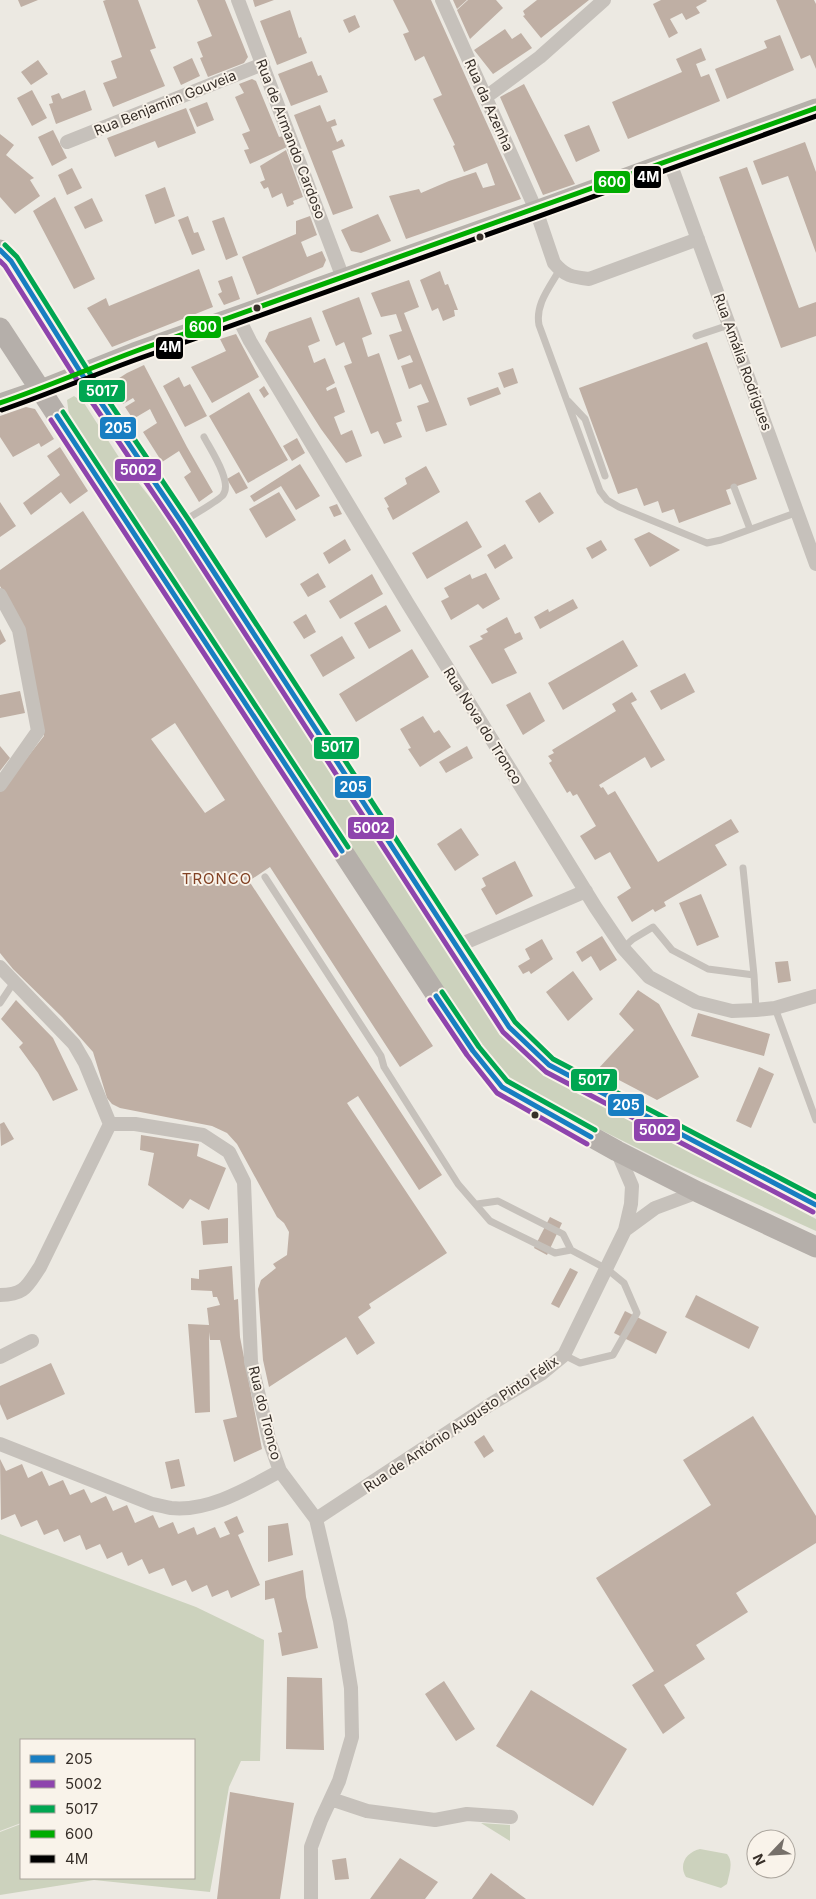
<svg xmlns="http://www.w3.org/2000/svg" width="816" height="1899" font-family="Inter,sans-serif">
<rect width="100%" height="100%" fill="#ece9e2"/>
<path fill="#ccd2bd" d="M74 396 84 403 122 462 168 520 470 987C493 1020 512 1049 544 1073L816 1219V1231L669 1164 533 1096 510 1082 488 1058 69 415 67 400Z
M0 1534 196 1607 264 1640 260 1761H241L229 1787 210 1892 94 1880 0 1895V1832L21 1824V1878H194V1740H21V1823L0 1831Z
M481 1823 510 1825V1841Z
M700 1849 727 1854C734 1862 729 1874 727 1884L721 1888 686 1877C678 1864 687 1852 700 1849Z"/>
<path fill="#bfafa4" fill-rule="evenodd" d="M18 0H38L21 7Z
M106 0H138L156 48 150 50 165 86 113 107 103 83 117 78 111 61 122 57 103 1Z
M197 0H225L248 57 244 63 208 77 200 58 203 57 197 42 212 36Z
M253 0H274L255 7Z
M393 0H431L521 199 406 239 389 196 419 189 421 193 449 181 476 172 483 188 495 185 487 163 464 172 453 146 455 145 433 99 442 95 424 56 415 61 403 34 409 32Z
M453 0H467L457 9Z
M468 0H496L503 8 470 39 457 10Z
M537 0H589L541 38 523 16 525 15 523 11Z
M661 0H706L707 1 696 7 700 13 686 20 682 13 670 19 678 33 669 38 653 4Z
M776 0H814L816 4V69L810 55 801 59Z
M290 10 299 38 301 37 307 53 277 65 260 21Z
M355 15 360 27 349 33 343 20Z
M505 29 512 39 521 33 532 48 493 74 474 50Z
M780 35 794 70 727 99 715 69 767 48 764 41Z
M701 48 706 60 696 64 701 77 709 74 720 101 628 139 612 102 682 72 676 59Z
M192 58 200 76 181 85 173 67Z
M38 60 48 74 31 85 21 72Z
M312 61 318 76 321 75 328 92 291 106 278 74Z
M252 79 256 81 279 137 283 136 287 147 250 164 244 150 249 149 242 134 250 131 235 97 244 93 239 84Z
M524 84 575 184 543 195 500 97Z
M32 90 47 118 32 126 17 98Z
M85 90 92 110 56 124 49 104 53 103 51 96 59 93 62 99Z
M207 102 214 120 197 127 189 109Z
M320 105 327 122 335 119 337 125 331 127 337 142 342 139 345 146 332 151 353 208 333 215 294 115Z
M186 108 196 133 158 148 155 141 115 157 107 138Z
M589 125 600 151 576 162 564 135Z
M53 130 67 158 52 166 38 137Z
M0 134 14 145 6 155 34 178 30 180 40 196 15 214 0 197Z
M805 142 816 172V253L788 176 762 185 753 161Z
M286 150 303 197 293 201 294 204 287 207 282 193 272 198 268 187 264 189 260 182 265 180 260 166Z
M747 167 799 308 816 302V336L781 348 719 177Z
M72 168 82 188 67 195 58 175Z
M165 187 175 216 155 224 145 195Z
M55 197 95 279 74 289 33 211Z
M92 198 103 221 85 229 74 207Z
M378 214 391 241 361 253 351 251 341 230Z
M188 216 194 233 198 232 205 250 192 255 178 220Z
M310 216 317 235 301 242 307 257 322 251 326 260 323 267 257 295 242 257 296 234V221Z
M224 217 238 255 226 260 212 221Z
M199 269 213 307 112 347 87 308 106 298 109 306Z
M440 271 445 285 448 284 458 310H454L455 316 443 321 438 308 432 311 420 280Z
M232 276 240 299 224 305 218 294 222 292 218 281Z
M409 280 419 307 404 313 447 425 426 432 417 406 429 402 421 384 409 389 401 366 413 362 410 355 398 360 389 335 402 331 396 314 381 317 371 293Z
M359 297 372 334 362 338 368 357 379 353 402 421 396 423 402 437 384 444 378 431 371 434 344 366 352 363 344 342 336 346 322 311Z
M311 317 320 341 308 346 314 363 325 358 335 383 326 388 327 391 336 387 345 412 334 417 341 435 352 430 362 456 346 463 321 429 265 341 269 332Z
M236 334 259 377 212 403 191 367 226 351 220 339Z
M707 342 757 479 726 490 731 504 679 523 674 509 662 513 658 501 644 506 637 488 618 494 579 388Z
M144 365 187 447 213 492 199 502 184 477 191 472 179 451 162 462 143 432 157 423 150 409 133 419 125 407 135 401 133 398 123 404 110 384 127 373Z
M513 368 518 383 504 388 498 373Z
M179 377 184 387 190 384 207 416 185 427 163 386Z
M264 386 269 394 264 398 259 390Z
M498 387 501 394 470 406 467 398Z
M249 392 288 460 248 483 209 416Z
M26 407 35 409 54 439 41 447 39 443 13 457 0 437V416Z
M297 438 305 453 292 461 283 446Z
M60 447 88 491 70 504 61 492 31 515 23 503 60 475 47 456Z
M300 464 320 496 296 510 281 486 254 502 250 496Z
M426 466 440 492 393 520 387 508 389 507 384 498 407 484 405 478Z
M239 472 248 488 236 494 227 479Z
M279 492 296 520 266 538 249 509Z
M540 492 554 513 539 523 525 501Z
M0 502 16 526 0 537Z
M337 504 342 514 334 517 329 507Z
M83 511 433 1046 400 1067 270 867 249 881 442 1175 419 1190 358 1096 347 1103 447 1253 369 1304 371 1308 358 1317 375 1343 357 1355 346 1337 269 1387 263 1360 258 1289 261 1280 276 1268 273 1264 287 1255 289 1232 284 1223 277 1217 237 1144 227 1133 212 1126 120 1108 112 1104 107 1098 93 1052 62 1017 13 969 0 953V792L44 736 23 629 0 586V570ZM175 723 225 800 205 813 151 739Z
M467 521 482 547 427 579 412 553Z
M649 532 680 550 650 567 634 539Z
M345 539 351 550 329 564 323 553Z
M601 540 607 550 592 559 586 548Z
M505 544 513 558 495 569 487 555Z
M318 573 326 587 308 597 300 584Z
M486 573 500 599 483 609 478 604 451 620 441 601 449 597 444 588 470 574 472 579Z
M372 574 383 594 340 619 329 601Z
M573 599 578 608 540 629 534 617 548 609 549 612Z
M386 605 401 631 369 649 354 623Z
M306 614 316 632 304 639 293 622Z
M507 617 515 634 520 632 523 639 504 649 517 673 492 684 469 646 483 639 480 636 488 632 486 629Z
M0 629 6 641 0 645Z
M342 636 355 658 323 677 310 655Z
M623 640 638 666 563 710 548 683Z
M412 649 429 677 356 722 339 694Z
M685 673 695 692 661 710 650 691Z
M20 691 25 713 0 718V695Z
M530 692 545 721 523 735 506 705Z
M632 692 637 700 631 703 665 760 651 768 645 757 599 785 601 788 603 787 608 795 615 791 658 862 731 819 739 832 715 845 727 865 664 902 666 906 655 912 653 909 632 922 617 897 631 888 610 852 595 860 580 836 596 826 577 794 573 796 570 791 567 793 549 763 552 761 548 756 554 753 552 750 616 711 612 704Z
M423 716 434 733 439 730 451 747 420 767 408 749 411 748 400 729Z
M0 746 10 758 0 771Z
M467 746 473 758 446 773 439 762Z
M461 828 479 855 455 871 437 844Z
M515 861 533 896 496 915 481 889 486 886 482 878Z
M701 894 719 937 697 946 679 903Z
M602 936 617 960 600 971 591 956 582 962 576 952Z
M542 939 553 959 531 974 529 971 523 974 518 966 530 959 525 949Z
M788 961 791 981 778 983 775 962Z
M573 971 593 999 568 1021 546 992Z
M638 990 659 1004 699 1077 657 1100 598 1069 634 1030 619 1014Z
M16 1000 53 1038 78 1090 53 1101 38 1073 19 1047 23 1043 1 1019Z
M698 1013 770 1034 764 1056 691 1036Z
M759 1067 774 1074 751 1128 736 1121Z
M4 1122 14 1139 1 1146 0 1124Z
M141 1135 199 1144 197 1156 226 1168 209 1210 190 1199 183 1209 148 1185 154 1153 140 1150Z
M550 1217 562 1223 547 1255 534 1248Z
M228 1218V1243L203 1245 201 1221Z
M232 1266 234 1300 238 1299 240 1337 262 1449 234 1462 223 1420 237 1417 220 1340H210L209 1332 210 1412 195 1413 188 1324 209 1325 207 1308 220 1305 217 1297H213L212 1291 191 1290V1278L199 1279V1270Z
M570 1268 578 1272 559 1308 551 1304Z
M696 1295 759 1327 749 1349 685 1317Z
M625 1311 667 1332 656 1354 614 1333Z
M51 1363 65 1394 7 1420 0 1404V1386Z
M753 1416 816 1516V1543L736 1593 748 1612 696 1645 705 1659 664 1685 685 1718 663 1734 632 1685 654 1671 596 1578 711 1505 683 1460Z
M484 1435 494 1451 484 1458 474 1442Z
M0 1459 6 1471 22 1464 28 1478 42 1471 49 1486 63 1480 70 1495 84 1489 91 1503 106 1496 113 1511 127 1505 135 1523 153 1515 159 1528 173 1522 178 1534 194 1527 197 1535 215 1527 220 1538 230 1534 224 1522 237 1516 244 1532 238 1535 260 1585 231 1598 228 1590 212 1597 207 1585 192 1592 186 1580 172 1586 164 1568 149 1574 142 1559 128 1566 122 1552 107 1559 100 1544 86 1550 80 1535 64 1542 58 1529 44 1535 37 1520 21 1527 15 1514 1 1520Z
M179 1459 185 1486 171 1489 165 1462Z
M288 1523 293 1555 268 1562V1526Z
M303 1570 306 1597 318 1648 282 1656 278 1633 282 1632 274 1598 265 1600V1581Z
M287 1677 322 1678 324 1750 286 1749Z
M444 1681 475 1729 456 1741 425 1694Z
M531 1690 627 1749 593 1806 496 1746Z
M230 1792 294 1803 280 1899H217Z
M346 1858 349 1879 335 1880 332 1860Z
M400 1858 438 1882 425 1899H370Z
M491 1873 526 1899H472Z"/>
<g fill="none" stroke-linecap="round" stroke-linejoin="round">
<path stroke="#c6c1bb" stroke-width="7" d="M560 269C550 287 535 304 539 325L600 491 607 500 619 507 707 543 721 540 798 512
M696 336 729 325
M568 401 585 419 605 476
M734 487 750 529
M184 521C191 516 220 500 223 495 233 482 210 449 204 437
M743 868 754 975 756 1010
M265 877 381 1056 384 1067 458 1184 490 1221 555 1253 571 1250
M623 948 633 939 653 927 672 950 708 969 754 975
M0 1003 14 982
M775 1008 816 1120
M477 1204 498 1201 563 1234 571 1250 607 1269 624 1283 637 1313 613 1355 580 1363 564 1355"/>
<path stroke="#c6c1bb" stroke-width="14" d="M238 0 343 278
M442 0 536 210 554 263C565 276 572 277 589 279L698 239
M486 97 540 57 604 0
M67 142 263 64
M669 160 816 564
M238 317 250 341 408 604 596 908 623 948 649 977 696 1002 732 1011 756 1010 775 1008 816 996
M0 595 19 630 38 731 0 785
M457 946 586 891
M0 967 74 1044 85 1063 110 1124 40 1267C27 1286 25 1295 0 1295
M110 1124H135L203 1135 229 1152 244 1182 251 1362 270 1443 280 1471 316 1519 340 1621 351 1688 352 1737 339 1781 321 1820 311 1847V1899
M625 1230 655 1208 698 1192
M0 1357 32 1341
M0 1444 152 1504C159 1505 165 1507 171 1508 209 1512 248 1488 280 1471
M316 1519 491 1404 541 1374 564 1355 625 1230 631 1204 632 1186 617 1151
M331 1799 367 1811 435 1820 467 1814 511 1817"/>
<path stroke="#b6b1ab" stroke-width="19" d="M0 403 41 389 134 352 536 210 816 108"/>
<path stroke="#b5afaa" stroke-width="21" d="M0 250 11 261 81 373 182 523 509 1027 549 1065 816 1205
M0 328 473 1051 502 1087 617 1151 698 1192 816 1247"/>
<g stroke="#f9f3ea" stroke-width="9">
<path id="bus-1" d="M0 250 11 261 81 373 182 523 509 1027 549 1065 816 1205
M57 416 342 851
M436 996 473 1051 502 1087 591 1137"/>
</g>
<g stroke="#f9f3ea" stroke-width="9">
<path id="bus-2" d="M0 261 5 266 75 377 176 527 503 1032 546 1072 813 1212
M51 420 336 855
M430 1000 467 1055 497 1093 587 1144"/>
</g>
<g stroke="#f9f3ea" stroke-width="9">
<path id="bus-3" d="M5 245 17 257 87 369 188 519 515 1022 553 1059 816 1197
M63 412 348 847
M442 992 479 1047 507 1081 595 1130"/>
</g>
<g stroke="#f9f3ea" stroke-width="9">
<path id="bus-4" d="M0 403C50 386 97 365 147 347 370 269 593 189 816 108"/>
</g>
<g stroke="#f9f3ea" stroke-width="9">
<path id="bus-5" d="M2 410C52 393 100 372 149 355 372 276 594 197 816 116"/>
</g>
<use href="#bus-1" stroke="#187ec2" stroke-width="5"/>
<use href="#bus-2" stroke="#8e44ad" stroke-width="5"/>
<use href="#bus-3" stroke="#00a651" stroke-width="5"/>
<use href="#bus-4" stroke="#00ac00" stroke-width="5"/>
<use href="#bus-5" stroke="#000" stroke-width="5"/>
</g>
<g fill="#372f29" stroke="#f9f3ea" stroke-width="2">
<circle cx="480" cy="237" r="4.5"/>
<circle cx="257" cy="308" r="4.5"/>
<circle cx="535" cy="1115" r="4.5"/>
</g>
<g text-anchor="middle" stroke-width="4" stroke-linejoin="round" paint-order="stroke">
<g font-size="14" fill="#372f29" stroke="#f9f3ea">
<text transform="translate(165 103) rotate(-22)" y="5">Rua Benjamim Gouveia</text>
<text transform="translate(489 105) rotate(66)" y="5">Rua da Azenha</text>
<text transform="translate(291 139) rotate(69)" y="5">Rua de Armando Cardoso</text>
<text transform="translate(743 362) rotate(70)" y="5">Rua Amália Rodrigues</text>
<text transform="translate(483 726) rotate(58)" y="5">Rua Nova do Tronco</text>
<text transform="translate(265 1413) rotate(76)" y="5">Rua do Tronco</text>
<text transform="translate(461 1424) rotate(-34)" y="5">Rua de António Augusto Pinto Félix</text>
</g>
<g font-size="15" letter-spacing="1" fill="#834325" stroke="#f9f3ea">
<text x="217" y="884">TRONCO</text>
</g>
</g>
<g stroke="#f9f3ea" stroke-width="2">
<rect x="633" y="165" width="29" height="24" rx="5" fill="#000"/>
<rect x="593" y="170" width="38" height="24" rx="5" fill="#00ac00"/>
<rect x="184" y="315" width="38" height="24" rx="5" fill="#00ac00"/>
<rect x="155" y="336" width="29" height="24" rx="5" fill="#000"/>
<rect x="78" y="379" width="48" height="24" rx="5" fill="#00a651"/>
<rect x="99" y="416" width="38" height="24" rx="5" fill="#187ec2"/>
<rect x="114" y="458" width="48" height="24" rx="5" fill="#8e44ad"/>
<rect x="313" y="736" width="47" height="24" rx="5" fill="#00a651"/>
<rect x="334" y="775" width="38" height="24" rx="5" fill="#187ec2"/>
<rect x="347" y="816" width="48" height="24" rx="5" fill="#8e44ad"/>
<rect x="570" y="1068" width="48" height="24" rx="5" fill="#00a651"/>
<rect x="607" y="1093" width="38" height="24" rx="5" fill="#187ec2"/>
<rect x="633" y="1118" width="48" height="24" rx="5" fill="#8e44ad"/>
</g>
<g font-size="14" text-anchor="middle" font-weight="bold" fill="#fff">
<text x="648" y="182">4M</text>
<text x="612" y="187">600</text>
<text x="203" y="332">600</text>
<text x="170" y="352">4M</text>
<text x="102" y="396">5017</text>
<text x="118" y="433">205</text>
<text x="138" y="475">5002</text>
<text x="337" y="752">5017</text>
<text x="353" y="792">205</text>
<text x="371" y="833">5002</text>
<text x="594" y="1085">5017</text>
<text x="626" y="1110">205</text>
<text x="657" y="1135">5002</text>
</g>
<rect x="20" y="1739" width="175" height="140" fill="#f9f3ea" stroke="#aba59d"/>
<rect x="30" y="1755" width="25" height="8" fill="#187ec2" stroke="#aba59d"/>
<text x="65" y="1764" font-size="15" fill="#372f29">205</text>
<rect x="30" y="1780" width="25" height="8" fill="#8e44ad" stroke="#aba59d"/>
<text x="65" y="1789" font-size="15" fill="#372f29">5002</text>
<rect x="30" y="1805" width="25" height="8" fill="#00a651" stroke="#aba59d"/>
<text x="65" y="1814" font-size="15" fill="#372f29">5017</text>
<rect x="30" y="1830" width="25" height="8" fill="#00ac00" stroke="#aba59d"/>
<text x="65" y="1839" font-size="15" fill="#372f29">600</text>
<rect x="30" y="1855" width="25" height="8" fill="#000000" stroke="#aba59d"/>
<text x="65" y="1864" font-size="15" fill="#372f29">4M</text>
<g transform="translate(771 1854) rotate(245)"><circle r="24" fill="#f9f3ea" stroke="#aba59d"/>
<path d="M0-4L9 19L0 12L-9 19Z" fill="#76706a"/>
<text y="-8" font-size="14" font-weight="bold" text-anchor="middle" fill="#372f29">N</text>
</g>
</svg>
